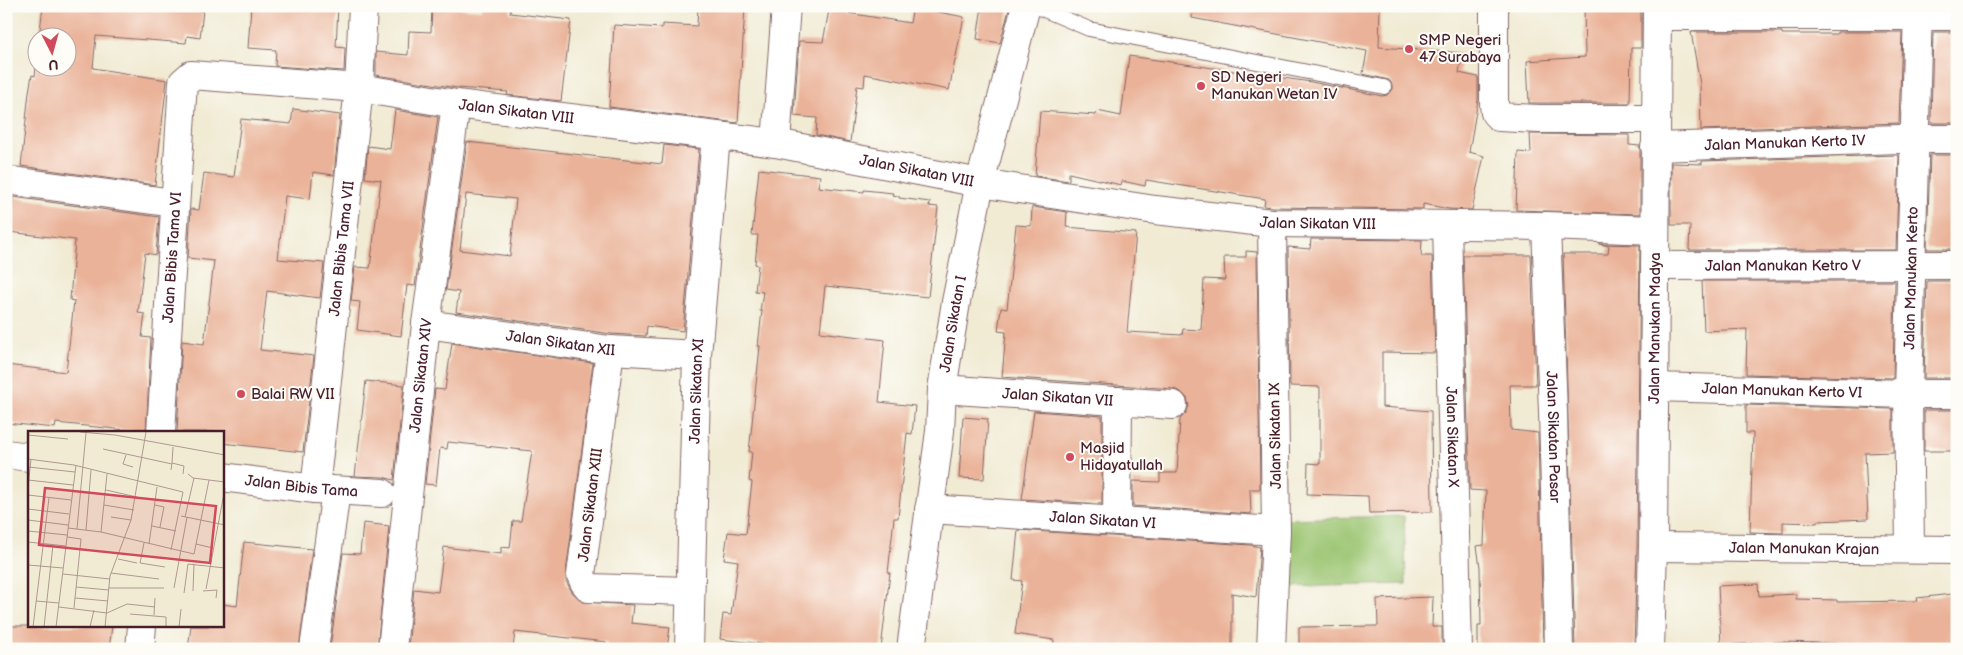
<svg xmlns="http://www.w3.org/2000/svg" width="1963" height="655" font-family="'Balsamiq Sans',sans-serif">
<rect width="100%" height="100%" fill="#fdfcf7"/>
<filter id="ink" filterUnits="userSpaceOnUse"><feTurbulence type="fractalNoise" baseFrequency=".02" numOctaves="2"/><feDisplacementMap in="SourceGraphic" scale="10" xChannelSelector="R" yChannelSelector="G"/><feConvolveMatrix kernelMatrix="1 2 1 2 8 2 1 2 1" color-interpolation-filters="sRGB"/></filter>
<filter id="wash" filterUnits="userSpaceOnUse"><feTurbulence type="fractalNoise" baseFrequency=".0096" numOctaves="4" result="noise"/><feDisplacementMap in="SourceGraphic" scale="20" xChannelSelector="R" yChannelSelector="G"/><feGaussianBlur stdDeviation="1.12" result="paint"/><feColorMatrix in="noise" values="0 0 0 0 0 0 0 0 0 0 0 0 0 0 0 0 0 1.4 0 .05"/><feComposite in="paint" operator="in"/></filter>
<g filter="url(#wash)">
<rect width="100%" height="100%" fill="#f1ebd4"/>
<path fill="#9bc572" stroke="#72724e" d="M1404 516 1406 584 1285 587 1283 519Z"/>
<g id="blocks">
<path fill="#eab298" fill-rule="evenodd" d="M43 6H175L203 10 200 38 187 36 186 43 96 36 93 68 167 80 155 185 21 166 29 92 32 75 35 76 38 51V68H68V38H39Z
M251 6H338L336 47 345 48 344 71 275 66 276 50 248 48Z
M432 6 482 10V6H511L510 13 571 20 561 101 507 95 508 92 458 88 376 75V52L408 55 409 31 431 32Z
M698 6H745L738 123 609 107 614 25 662 28V24L697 26Z
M982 6H1010L1000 43 977 39Z
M1193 6H1380L1379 47 1462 53 1459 73 1478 77V100L1469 152 1484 156 1472 210 1449 209 1423 204V209L1273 207 1264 206 1265 199 1146 180 1145 186 1122 181 1121 185 1069 173V181L1035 176 1040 111 1096 115 1097 111 1121 116 1129 56 1311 82 1382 96 1387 95 1392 89V84L1389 80 1363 74 1367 51 1192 18Z
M1584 6H1641V48H1631L1630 103H1529L1527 61 1585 57Z
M913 7 964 17 949 90 865 74 864 87 857 86 850 142 816 135 817 118 794 116 799 41 823 42 829 10 910 23Z
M1691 32H1782V34H1837V32H1902L1899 123 1701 130 1700 84Z
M1933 32H1957V123H1931Z
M293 109 340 115 334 175 313 172 310 199 285 196 278 259 324 263 320 298 267 291 260 350 314 356 303 452 222 443V432H177L182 341 204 344 214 261 188 258 191 209 199 210 204 173 234 177 241 119 291 124Z
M395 110 438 117 415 286 407 285 401 336 357 330 360 302 351 301 355 267 370 268 381 180 365 178 368 146 390 149Z
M1530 134 1629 135V145L1640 146V214L1516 210 1518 152 1531 153Z
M467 142 662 164 664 145 699 149 683 331 647 326 646 336 612 334 456 312 459 292 446 290ZM466 194 516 199 510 256 460 250Z
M1899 155 1896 250H1689L1690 225H1671V163L1702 164V161Z
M1930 155H1957V249H1927Z
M759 169 820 176 818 187 864 192V190L893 193 892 195 899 196V198L930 202 929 206 938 207 928 297 825 286 820 332 885 340 879 402 915 406 912 434 907 433 898 518H894L888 573H890L881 649H807L720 639 723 614 731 615 738 561 724 559 728 532 746 534 752 482 749 481 752 452H749L760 346H758L762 311H760L763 292 755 291 758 265 755 264 758 235H752Z
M13 197 159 217 156 255 145 253 138 313 145 314 142 337 151 338 146 432 56 423 55 428 6 423V365L66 372 74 301 70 300 75 240 9 232Z
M1032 207 1067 212 1066 227 1136 233 1127 332 1182 335 1183 329 1201 330 1204 279 1225 280 1224 257H1246V251L1257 252 1260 489H1250L1251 514 1133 506V481L1160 482V473H1177L1180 419 1186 413 1189 406 1187 398 1181 392 1174 389 1002 377 1006 332 998 331 1001 308 1007 309 1016 225 1031 226Z
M1311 239 1422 240 1421 256H1432L1435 353 1382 352V407L1431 411 1432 512 1369 513 1368 496 1307 494 1308 463 1320 464V387L1290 386 1288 247 1310 249Z
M1599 244 1640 245 1637 547 1634 647 1600 646V649H1575L1563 254H1608L1609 246Z
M1463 255H1531L1536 385H1510L1511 430 1538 433 1543 649H1478V626H1481L1480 567 1477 546 1484 545 1486 491 1470 490Z
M1702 281H1895L1893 378 1746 374 1747 329 1704 331Z
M1927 281H1957V378H1924Z
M452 343 593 363 566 573V581L572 592 583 602 633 605 631 623 670 627 667 649H608L606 642 515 632 513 649H408L414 589 438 592 444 547 501 554V547L510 548 513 521H521L532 451 448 442 447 449 440 448 436 485 425 484 435 389 445 390Z
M366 381 404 385 394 480 383 477 355 476Z
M1746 405 1893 409V452L1865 453 1868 519 1817 521V523L1783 522V533L1750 532 1753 433H1746Z
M1924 410H1957V451H1924Z
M1034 411 1102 416V504L1022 499Z
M963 417 988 419 984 479 959 478Z
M363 523 389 526 377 649H330L343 553 360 554Z
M1018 530 1251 545 1260 547 1256 597 1232 593V649H1053L1054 640 1015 634 1022 581 1013 580Z
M244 542 312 549 299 649H188L191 626H222V604L237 606Z
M1758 584 1759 596 1796 594V599L1837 600V602L1918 601 1917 598 1952 594 1957 646 1947 647V649H1854L1855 644 1782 642 1721 645 1718 586Z
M1433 597 1432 627H1442V649H1318V647H1299V627L1378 626 1377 599Z
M6 626H112L109 649H6Z"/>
</g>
</g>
<g filter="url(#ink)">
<use href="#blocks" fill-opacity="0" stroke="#846666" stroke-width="1"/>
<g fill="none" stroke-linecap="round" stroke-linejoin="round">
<g stroke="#846666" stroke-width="16">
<path id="service" d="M1035 6 1089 29 1384 87"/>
</g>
<g stroke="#846666" stroke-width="30">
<g id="minor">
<path d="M1494 6V105L1495 113 1499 117 1539 119H1656"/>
<path d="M1657 16H1957"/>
<path d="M776 143 786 6"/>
<path id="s1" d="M1655 147 1899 139H1957"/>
<path d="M6 180 174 203"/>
<path id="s2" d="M1447 225 1458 649"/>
<path id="s3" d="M1546 226 1553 412 1559 649"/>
<path id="s4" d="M1655 266 1957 265"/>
<path id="s5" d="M426 324 610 350 697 355"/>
<path d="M610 350 581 575 584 582 589 588 689 591"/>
<path id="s6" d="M1654 387 1908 394H1957"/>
<path id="s7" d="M942 389 1173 405"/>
<path id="s8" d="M161 432 183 82 191 75 359 88 456 104 776 143 980 183 1155 210 1272 223 1546 226 1655 230"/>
<path d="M6 454 29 457"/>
<path id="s9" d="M222 477 315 489 382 493"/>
<path id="s10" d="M315 489 359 88 363 6"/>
<path id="s11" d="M929 509 1276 531"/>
<path d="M1117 521 1118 401"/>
<path id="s12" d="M1653 547 1957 550"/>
<path id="s13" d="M1910 549 1908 394 1918 6"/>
<path d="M140 649 142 626"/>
<path d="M314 649 336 491"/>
<path id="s14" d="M392 649 426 324 456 104"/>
<path id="s15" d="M689 649 697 355 716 136"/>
<path id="s16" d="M911 649 940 431 942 389 956 302 980 183 1026 6"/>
<path d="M1271 649 1276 531 1272 223"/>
<path id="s17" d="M1650 649 1653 547 1657 6"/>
</g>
</g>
<use href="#service" stroke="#fff" stroke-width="14"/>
<use href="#minor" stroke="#fff" stroke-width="28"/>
</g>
</g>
<g fill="#d1495b" stroke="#fdfcf7" stroke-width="2">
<circle cx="1409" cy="49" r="5"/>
<circle cx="1201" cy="86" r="5"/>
<circle cx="241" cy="394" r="5"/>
<circle cx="1070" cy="457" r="5"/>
</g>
<g text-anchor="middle" stroke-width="4" stroke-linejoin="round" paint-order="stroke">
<g font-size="15" fill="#4a1f2b" stroke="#fdfcf7" text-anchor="start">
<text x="1419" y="45">SMP Negeri<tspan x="1419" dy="17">47 Surabaya</tspan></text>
<text x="1211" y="82">SD Negeri<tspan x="1211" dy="17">Manukan Wetan IV</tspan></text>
<text x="251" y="399">Balai RW VII</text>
<text x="1080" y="453">Masjid<tspan x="1080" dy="17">Hidayatullah</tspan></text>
</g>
<g font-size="15" fill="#4a1f2b" stroke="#fdfcf7">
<text dy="5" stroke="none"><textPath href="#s8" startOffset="689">Jalan Sikatan VIII</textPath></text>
<text dy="5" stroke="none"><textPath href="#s1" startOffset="130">Jalan Manukan Kerto IV</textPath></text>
<text dy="5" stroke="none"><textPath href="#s8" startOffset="1094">Jalan Sikatan VIII</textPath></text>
<text dy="5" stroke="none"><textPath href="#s8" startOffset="1499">Jalan Sikatan VIII</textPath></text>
<text dy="5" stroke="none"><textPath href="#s10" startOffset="242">Jalan Bibis Tama VII</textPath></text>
<text dy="5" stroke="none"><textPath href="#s8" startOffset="175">Jalan Bibis Tama VI</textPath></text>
<text dy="5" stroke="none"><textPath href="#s4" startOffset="128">Jalan Manukan Ketro V</textPath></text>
<text dy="5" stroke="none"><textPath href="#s13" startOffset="271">Jalan Manukan Kerto</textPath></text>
<text dy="5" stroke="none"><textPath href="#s16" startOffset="328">Jalan Sikatan I</textPath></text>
<text dy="5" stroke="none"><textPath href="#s17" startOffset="321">Jalan Manukan Madya</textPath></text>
<text dy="5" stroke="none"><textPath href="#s5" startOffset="136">Jalan Sikatan XII</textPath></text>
<text dy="5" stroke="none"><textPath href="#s14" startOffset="275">Jalan Sikatan XIV</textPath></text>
<text dy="5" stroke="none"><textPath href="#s6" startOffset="128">Jalan Manukan Kerto VI</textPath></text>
<text dy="5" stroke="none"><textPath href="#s15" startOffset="258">Jalan Sikatan XI</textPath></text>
<text dy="5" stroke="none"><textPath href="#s7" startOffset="116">Jalan Sikatan VII</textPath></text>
<text transform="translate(1275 436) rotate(-91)" y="5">Jalan Sikatan IX</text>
<text dy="5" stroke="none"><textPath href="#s2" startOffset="212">Jalan Sikatan X</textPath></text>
<text dy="5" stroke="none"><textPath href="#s3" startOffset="211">Jalan Sikatan Pasar</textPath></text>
<text dy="5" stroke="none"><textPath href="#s9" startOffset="80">Jalan Bibis Tama</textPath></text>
<text transform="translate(590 505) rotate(-83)" y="5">Jalan Sikatan XIII</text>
<text dy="5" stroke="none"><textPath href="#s11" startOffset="174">Jalan Sikatan VI</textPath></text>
<text dy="5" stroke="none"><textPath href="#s12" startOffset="151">Jalan Manukan Krajan</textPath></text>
</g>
</g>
<g transform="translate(28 431)">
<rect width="196" height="196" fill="#f1ebd4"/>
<path fill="none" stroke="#ae9990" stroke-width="1" d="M52 1 87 4 197 24M0 4 40 8M75 18 144 33M98 24 95 33 105 36M0 28 46 34 155 61 143 119M144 32 145 16M0 36 47 41M143 39 144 32 156 35 155 43M160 43 165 47 197 51M0 49 45 54M0 57 3 28M78 59 109 66M0 64 43 69M76 74 106 79M127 74 136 76 132 96M0 78 41 83M153 85 197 94M83 86 103 89M157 86 166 47M0 89 40 94M124 95 148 100M40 97 73 101 166 123 181 49M49 98 58 2M58 99 63 39M0 100 39 104M73 101 79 43M39 106 53 108 46 177M0 111 38 115M116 112 112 132 137 136M121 113 129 56M168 113 185 117M90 128 109 132M0 134 35 137M83 142 131 148M35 143 82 148M48 156 81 159M81 157H136M146 157 159 86M178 158 197 57M165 160 166 133M175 160 189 159 188 167M156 162 160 133 197 137M47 167 80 170M8 170 31 172M31 176 79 182 99 173 127 176M102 183 138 186V196M126 184 127 167M5 196 21 67M16 196 25 114M28 196 48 34M62 196 66 179M77 196 82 145 103 89 118 1M151 196 153 178"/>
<path fill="#d1495b" fill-opacity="0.15" stroke="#d1495b" stroke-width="2.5" d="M17 57 188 75 182 132 11 114Z"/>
<rect width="196" height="196" fill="none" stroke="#4a1f2b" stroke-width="2.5"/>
</g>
<rect width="1963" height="655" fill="none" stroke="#fdfcf7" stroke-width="25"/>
<g transform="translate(52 52) rotate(174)"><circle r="24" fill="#fdfcf7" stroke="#b5a4a5"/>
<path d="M0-4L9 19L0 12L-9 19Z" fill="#d1495b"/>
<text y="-8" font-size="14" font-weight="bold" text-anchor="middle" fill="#4a1f2b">U</text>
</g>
</svg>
